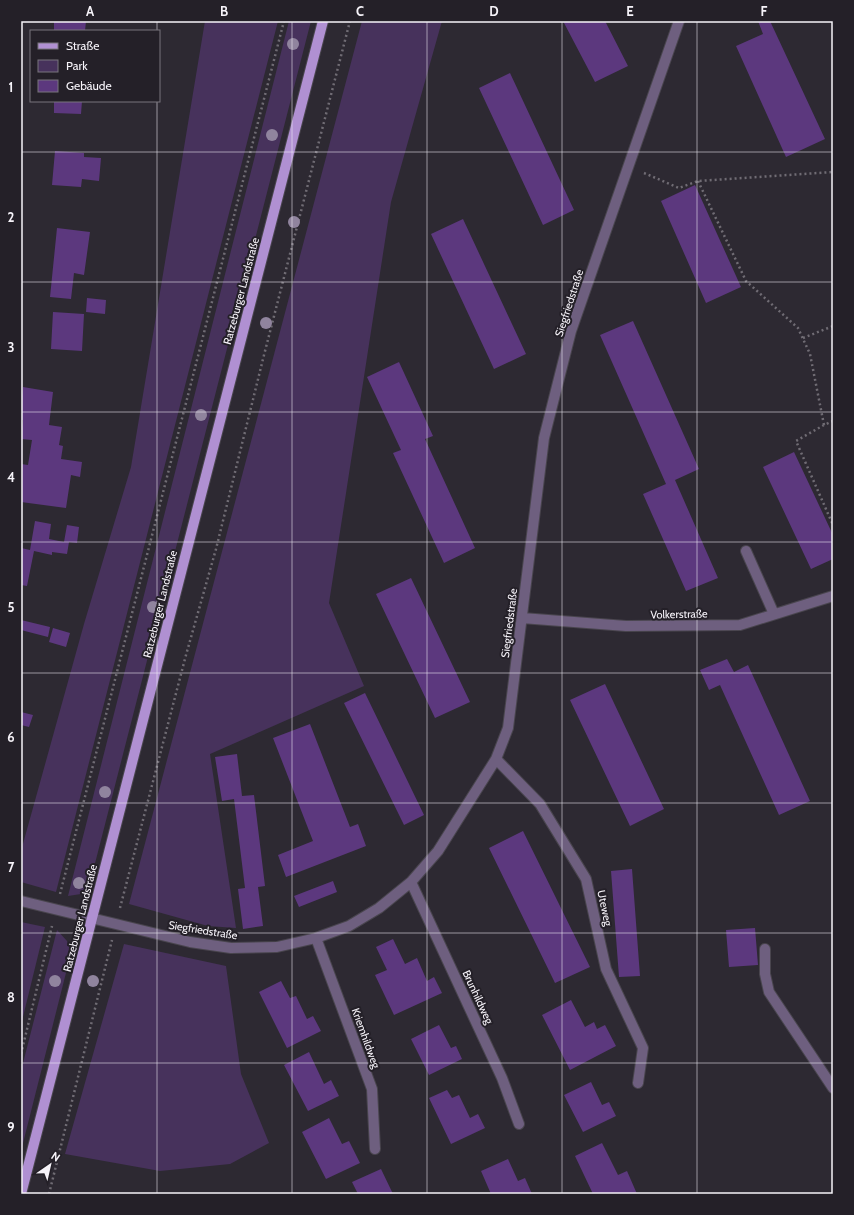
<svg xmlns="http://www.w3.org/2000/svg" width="854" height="1215" font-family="Cabin,sans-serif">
<rect width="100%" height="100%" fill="#2d2932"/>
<path fill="#47325c" d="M205 21H278L56 892 21 882V851L84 624 131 467Z
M289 21H311L91 879 81 894 68 896Z
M362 21H442L391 202 329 603 364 686 210 754 236 928 208 926 129 904Z
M21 922 45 927 21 1025Z
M57 930 67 941 71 953 21 1151V1071Z
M124 944 226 966 241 1074 269 1143 230 1164 160 1171 65 1154Z"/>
<path fill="#5c387e" d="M54 21H86L85 31H54Z
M563 21H605L628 66 595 82Z
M758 21H770L825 139 786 157 736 46 763 34Z
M510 73 574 210 543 225 479 88Z
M54 101H82L81 114 54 113Z
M55 151 84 153V157L101 158 99 181 82 179 81 187 52 185Z
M695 185 741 287 706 303 661 201Z
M463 219 526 354 494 369 431 234Z
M57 228 90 232 84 275 74 273 71 299 50 297Z
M87 298 106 300 105 314 86 312Z
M53 312 84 314 82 351 51 349Z
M633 321 699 469 675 480 718 578 686 591 643 494 666 484 600 335Z
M399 362 433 436 425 439 475 548 444 563 393 453 401 450 367 377Z
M23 387 53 392 49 425 62 427 59 445 63 446 61 459 82 462 80 477 71 475 66 508 21 502V464L28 465 32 440 21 439 23 420H21V405Z
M794 452 833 535V559L811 569 763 467Z
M35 521 51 524 49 539 64 542 67 525 79 527 77 543 69 542 67 554 52 552V555L34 551 27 586 21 585V548L30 550Z
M411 578 470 702 435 718 376 594Z
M21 620 50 627 48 637 21 630Z
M53 628 70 633 66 647 49 642Z
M727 659 734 672 748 665 810 801 779 815 720 685 709 690 700 670Z
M605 684 664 809 630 826 570 700Z
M365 693 424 815 404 825 344 703Z
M21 712 33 715 29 727 21 725Z
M310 724 350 827 358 824 366 846 286 877 278 855 313 841 273 738Z
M237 754 242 796 254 795 265 886 258 887 263 926 243 929 238 889 245 888 234 799 222 801 215 757Z
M523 831 590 967 555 983 489 848Z
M632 869 640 976 619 977 611 871Z
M333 881 337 892 299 907 294 896Z
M755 928 758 965 729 967 726 930Z
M393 939 405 964 417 958 427 981 434 977 442 993 394 1015 375 975 387 970 376 947Z
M281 981 290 998 296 996 307 1019 313 1016 321 1031 287 1048 259 992Z
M571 1000 585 1027 594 1022 597 1029 605 1025 616 1046 570 1070 542 1015Z
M439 1025 451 1048 456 1046 462 1059 429 1075 411 1039Z
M309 1052 324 1084 331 1080 339 1096 308 1111 284 1065Z
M591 1082 602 1105 609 1102 616 1116 583 1132 564 1095Z
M447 1090 452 1098 459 1095 470 1118 478 1114 485 1128 451 1144 429 1098Z
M329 1118 342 1144 349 1141 360 1163 326 1179 302 1132Z
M602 1143 618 1175 627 1171 637 1194H593L575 1156Z
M508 1159 518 1181 525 1178 532 1194H491L481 1171Z
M381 1169 393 1194H358L352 1182Z"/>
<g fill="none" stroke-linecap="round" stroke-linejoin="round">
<g stroke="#49454e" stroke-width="12">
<path id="minor" d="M746 551 774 614
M522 618 626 626 740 625 833 596
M496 759 540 804 586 879 606 969 643 1048 638 1083
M411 882 502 1078 519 1124
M21 901 190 942 231 948 277 947 316 938 349 926 379 908 411 882 438 851 496 759 508 728 544 438 571 331 679 21
M316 938 372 1089 375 1149
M765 949V974L769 992 833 1088"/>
</g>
<g stroke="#49454e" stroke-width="12">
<path id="major" d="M21 1194 323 21"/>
</g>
<path stroke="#706c74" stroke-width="2.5" stroke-dasharray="2 3" stroke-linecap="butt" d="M644 173 679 188 698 181 833 172
M698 181 746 281 798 328 810 354 824 425 833 421
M803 338 833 326
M824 425 796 441 833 525
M60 894 284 21
M120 908 186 655 216 549 264 355 350 21
M21 1054 52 926
M49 1194 112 940"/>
<use href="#minor" stroke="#6e5f7f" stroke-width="10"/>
<use href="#major" stroke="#b090d2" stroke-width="10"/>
</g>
<g fill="#90849e">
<circle cx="293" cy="44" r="6"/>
<circle cx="272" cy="135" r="6"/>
<circle cx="294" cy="222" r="6"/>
<circle cx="266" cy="323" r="6"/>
<circle cx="201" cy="415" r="6"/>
<circle cx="153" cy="607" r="6"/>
<circle cx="105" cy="792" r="6"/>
<circle cx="79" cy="883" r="6"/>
<circle cx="55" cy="981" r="6"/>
<circle cx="93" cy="981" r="6"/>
</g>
<path fill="none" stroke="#f6f3f9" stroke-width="1" stroke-opacity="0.55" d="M157 21V31M292 21V1194M427 21V1194M562 21V1194M697 21V1194M157 101V1194M21 152H833M21 282H833M21 412H833M21 542H833M21 673H833M21 803H833M21 933H833M21 1063H833"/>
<g text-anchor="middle" stroke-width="4" stroke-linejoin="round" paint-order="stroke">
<g font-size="11" fill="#f6f3f9" stroke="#242028">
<text transform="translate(241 291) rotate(-75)" y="4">Ratzeburger Landstraße</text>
<text transform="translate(569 303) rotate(-72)" y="4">Siegfriedstraße</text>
<text transform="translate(160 604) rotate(-76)" y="4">Ratzeburger Landstraße</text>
<text transform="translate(679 614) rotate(-1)" y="4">Volkerstraße</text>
<text transform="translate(509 623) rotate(-83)" y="4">Siegfriedstraße</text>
<text transform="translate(605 908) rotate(78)" y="4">Uteweg</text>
<text transform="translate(80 918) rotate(-76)" y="4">Ratzeburger Landstraße</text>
<text transform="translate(203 930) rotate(9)" y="4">Siegfriedstraße</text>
<text transform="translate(478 997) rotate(65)" y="4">Brunhildweg</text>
<text transform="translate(366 1038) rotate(70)" y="4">Kriemhildweg</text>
</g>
</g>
<rect width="854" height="1215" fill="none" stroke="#242028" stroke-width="44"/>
<rect x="30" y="30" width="130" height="72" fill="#242028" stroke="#78747c"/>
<rect x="38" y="43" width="20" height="6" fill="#b090d2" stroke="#78747c"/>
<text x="66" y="50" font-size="12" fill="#f6f3f9">Straße</text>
<rect x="38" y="60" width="20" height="12" fill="#47325c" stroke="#78747c"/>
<text x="66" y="70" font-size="12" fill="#f6f3f9">Park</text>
<rect x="38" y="80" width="20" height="12" fill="#5c387e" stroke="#78747c"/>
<text x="66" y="90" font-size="12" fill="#f6f3f9">Gebäude</text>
<g transform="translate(50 1165) rotate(34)" stroke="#242028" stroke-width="3" paint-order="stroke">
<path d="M0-3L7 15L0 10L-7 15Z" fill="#f6f3f9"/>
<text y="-6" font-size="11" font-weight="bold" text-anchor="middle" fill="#f6f3f9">N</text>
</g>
<rect x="22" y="22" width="810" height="1171" fill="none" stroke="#f6f3f9" stroke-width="1.5"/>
<g font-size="13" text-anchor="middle" font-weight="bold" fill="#f6f3f9">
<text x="90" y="16">A</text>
<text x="224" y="16">B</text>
<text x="360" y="16">C</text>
<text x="494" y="16">D</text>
<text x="630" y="16">E</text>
<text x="764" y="16">F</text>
<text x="11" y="92">1</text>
<text x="11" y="222">2</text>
<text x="11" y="352">3</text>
<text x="11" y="482">4</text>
<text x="11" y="612">5</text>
<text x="11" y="742">6</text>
<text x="11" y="872">7</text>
<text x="11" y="1002">8</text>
<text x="11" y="1132">9</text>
</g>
</svg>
